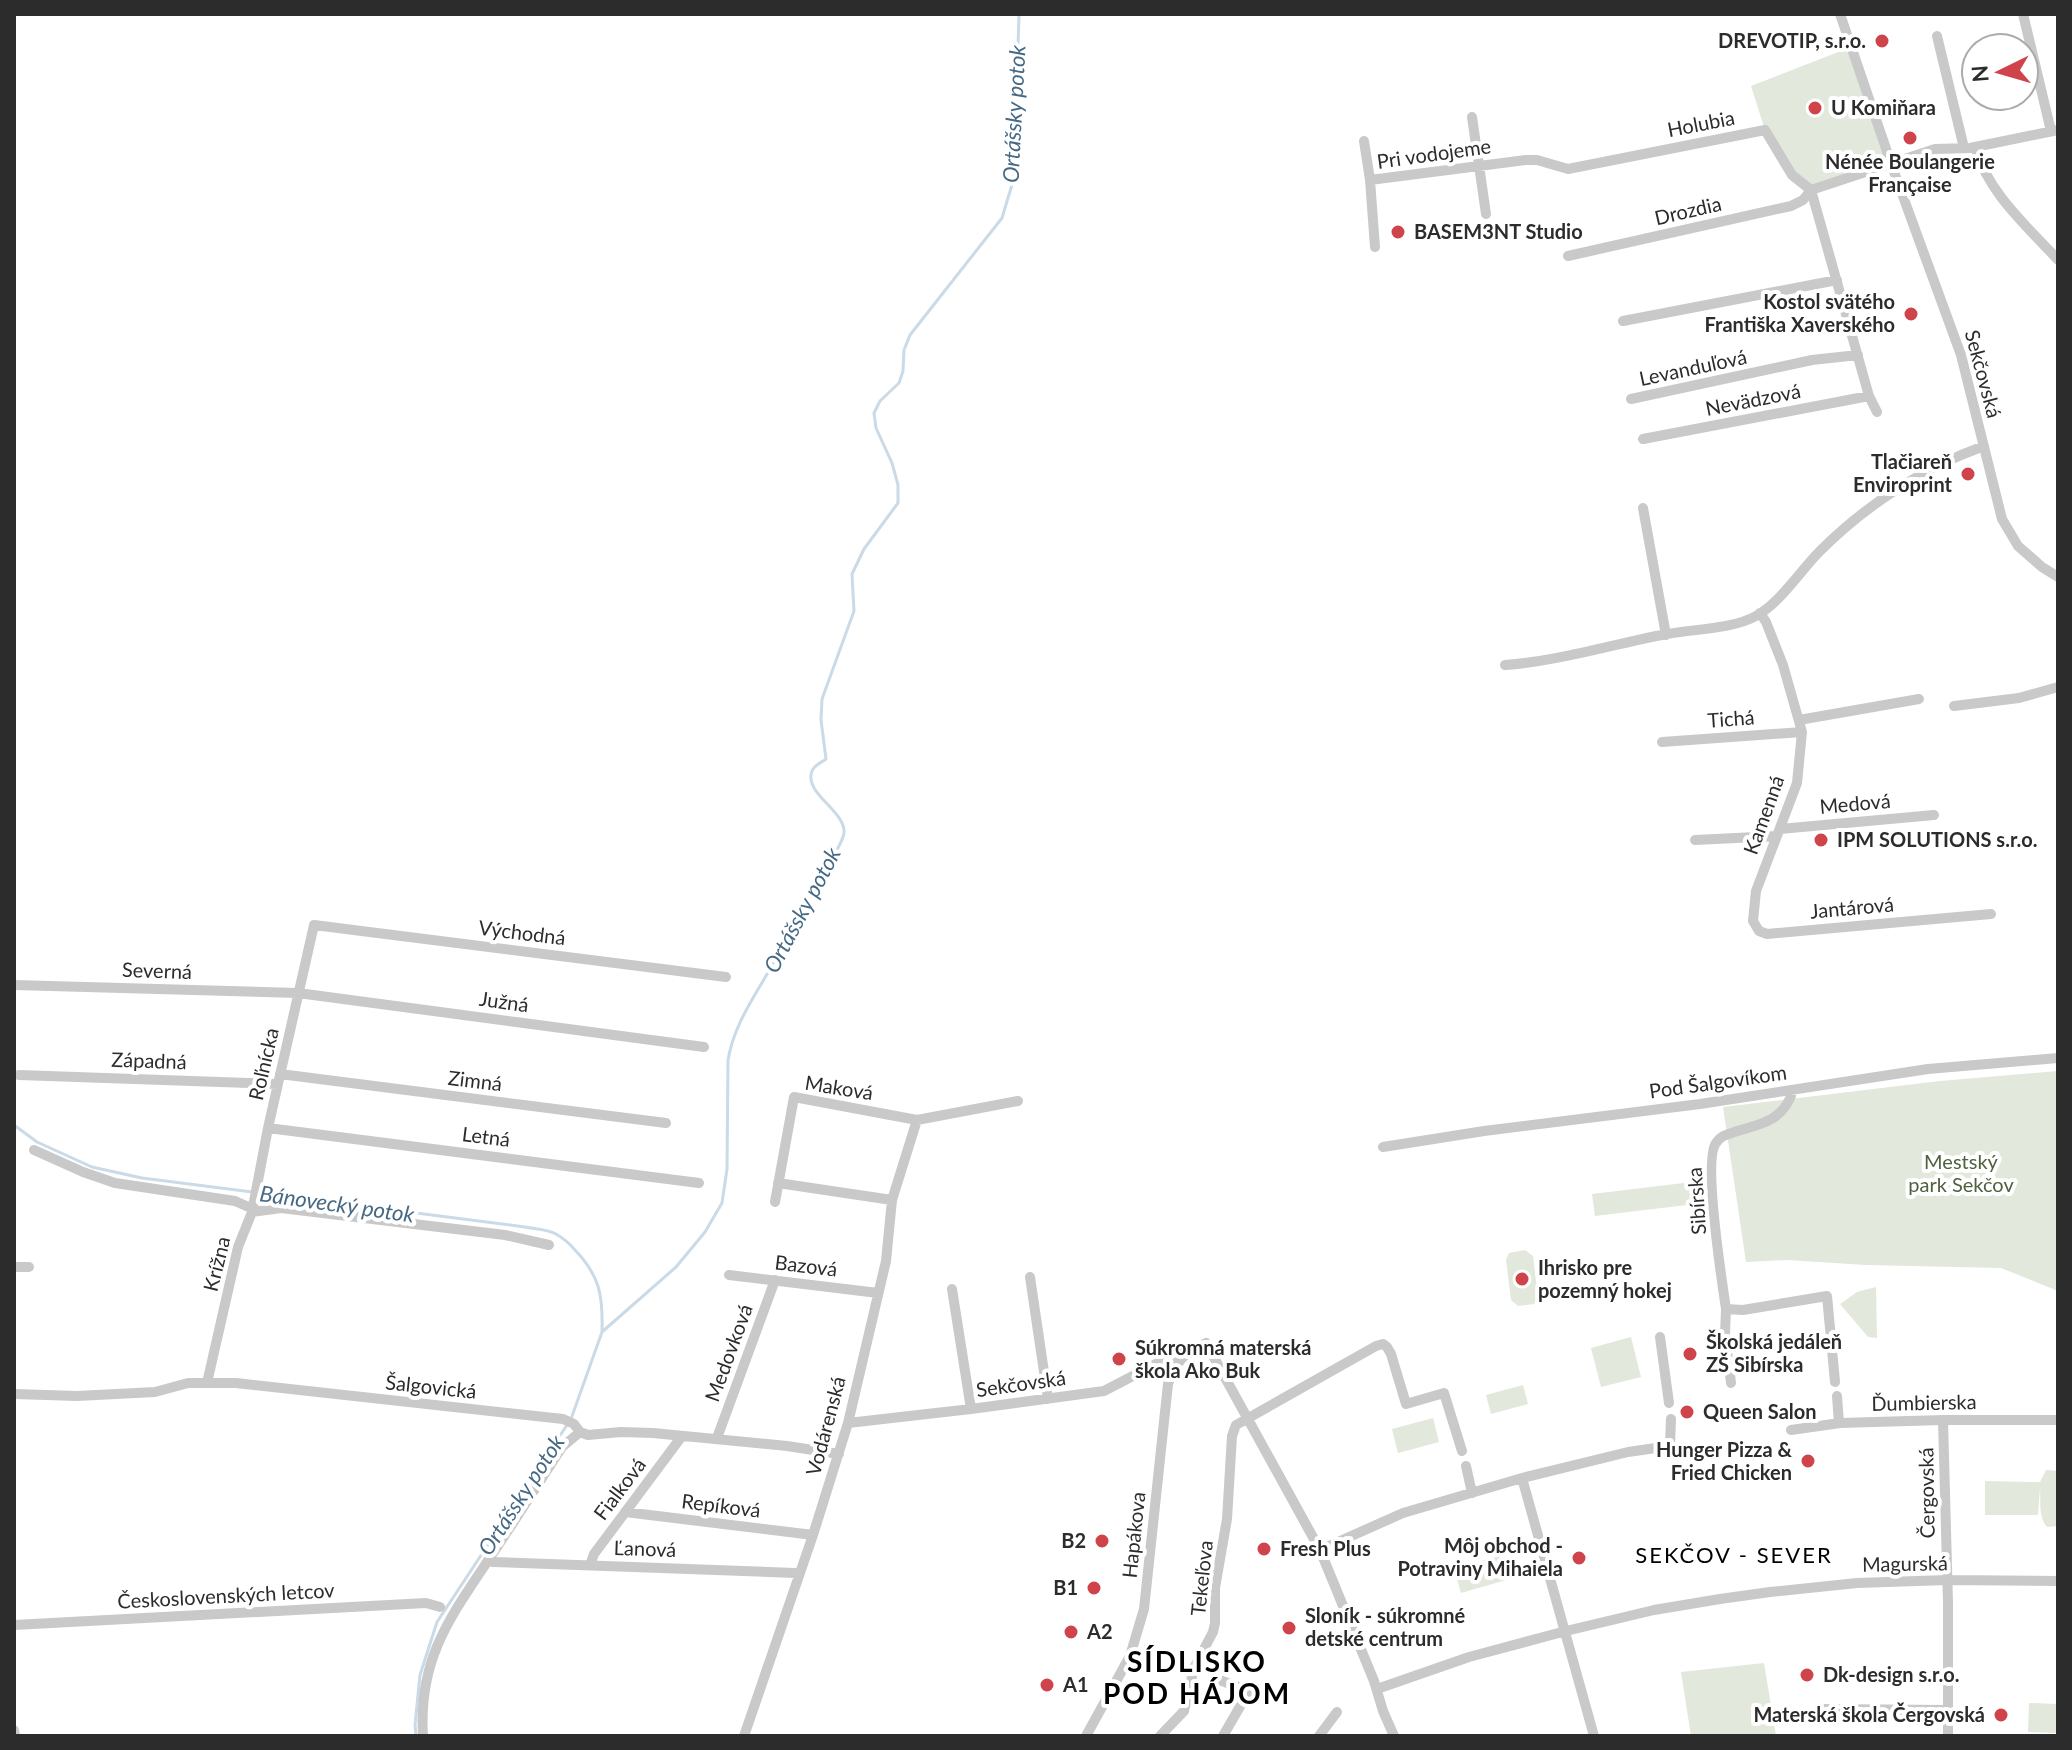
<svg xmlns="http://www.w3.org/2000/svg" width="2072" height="1750" font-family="Lato,sans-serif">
<rect width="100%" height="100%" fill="#fff"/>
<path fill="#e2e8dc" d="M1851 47 1891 164 1811 190 1792 175 1765 130 1751 86Z
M2058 1071V1291L2001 1268 1866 1265 1787 1260 1746 1262 1723 1107 1940 1081Z
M1692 1182 1695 1204 1595 1216 1592 1194Z
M1525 1250 1533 1256 1538 1297 1534 1304 1518 1306 1511 1300 1506 1260 1509 1253Z
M1876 1287 1877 1338 1868 1337 1840 1304 1857 1292Z
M1631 1337 1641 1377 1601 1387 1591 1348Z
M1523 1385 1528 1404 1491 1414 1486 1395Z
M1433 1418 1439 1442 1398 1453 1392 1429Z
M2046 1470 2058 1471V1526L2047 1527C2038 1516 2041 1502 2040 1488L2038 1515H1985V1481L2040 1482Z
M1500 1556 1506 1580 1461 1593 1454 1568Z
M1764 1663 1776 1736H1691L1681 1672Z
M2029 1703 2058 1704V1733L2028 1732Z"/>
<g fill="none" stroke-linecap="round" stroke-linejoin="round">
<path stroke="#cadae6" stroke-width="3" d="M14 1125 37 1142 92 1167 142 1178 525 1227C534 1229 547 1229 556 1234 563 1238 570 1244 575 1250 600 1276 603 1296 602 1331
M571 1419 602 1332 676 1267 705 1232 722 1203 727 1169 728 1060C734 1024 754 998 771 967 783 946 793 923 806 902 815 886 826 872 834 855 838 848 843 840 844 833 846 811 803 793 812 771 814 765 821 763 826 759L821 720 822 699 854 611 852 574 864 549 898 503V485L892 463 876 428 874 413 880 401 899 383 903 371 904 350 910 335 1002 218 1014 178 1019 14
M416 1736 415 1725 420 1675 437 1622 567 1425"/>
<path stroke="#c9c9c9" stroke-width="10" d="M1840 14 1893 169 1961 355 2002 519 2018 546 2042 567 2058 577
M2023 14 2051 131
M1937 36 1964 148
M1472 117 1486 214
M1364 141 1370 180
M1975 147C1988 193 2027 226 2058 260
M1811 190 1935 149 1970 148 2058 130
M1811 190 1869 396 1877 412
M1375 247 1370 180 1526 160H1537L1568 169 1765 130 1792 175 1811 190
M1568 256 1791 206 1803 200 1811 190
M1623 321 1837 280
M1631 399 1812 360 1858 355
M1643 439 1869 396
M1643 508 1666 635
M1760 613 1766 622 1783 665 1802 732 1797 783 1756 891 1753 921 1759 931 1767 934 1991 914
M1505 665C1560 661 1613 644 1667 634 1694 629 1733 629 1756 616 1781 602 1800 571 1820 551 1866 505 1923 468 1984 446
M1954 706 2019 698 2058 687
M1799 720 1919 699
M1662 742 1802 732
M1780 829 1934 815
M1695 840 1777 836
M14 985 298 993 704 1047
M280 1074 666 1123
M19 1075 278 1084
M1793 1090C1785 1119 1763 1124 1737 1131 1729 1134 1721 1135 1716 1143 1703 1160 1722 1282 1726 1309L1743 1310 1827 1296 1835 1382
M268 1128 699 1183
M1383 1147 1484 1131 1700 1104 1928 1069 2058 1058
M34 1150 83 1172 115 1183 235 1201 253 1209
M778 1183 892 1200
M775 1202 794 1097 917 1120 1018 1101
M252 1212 268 1128 314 925 726 977
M14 1267H29
M729 1275 878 1293
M1030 1277 1048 1399
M952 1289 971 1409
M1726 1309 1725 1334 1731 1383
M1660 1337 1669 1403
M207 1383 238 1247 252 1212 281 1208 505 1235 549 1245
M14 1394 77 1396 155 1392 188 1383H236L563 1419 574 1424 580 1432 588 1435 621 1432 653 1433 787 1446 839 1454
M1837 1396 1839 1423
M1943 1420 1948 1603V1736
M848 1423 971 1409 1104 1391 1177 1353 1190 1350
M1791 1430 1840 1423 1943 1420H2058
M717 1438 775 1280
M1466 1466 1472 1493
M1522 1478 1594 1736
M625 1512 813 1535
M1320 1550 1403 1513 1522 1478 1628 1452 1670 1446 1671 1419
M489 1560 493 1562 795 1573 798 1576
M590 1565 594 1554 682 1436
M14 1625 426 1603 440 1607
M1214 1678 1249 1691 1223 1736
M1377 1689 1469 1657 1566 1631 1654 1610 1720 1599 1770 1592 1857 1583 1947 1580 2058 1581
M1822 1709 1948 1710
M14 1730 15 1736
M423 1736C418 1655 453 1614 495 1550 518 1516 540 1481 562 1447L580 1432
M744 1736 813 1535 848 1423 886 1261 892 1200 917 1120
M1086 1736 1130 1656 1144 1609 1168 1384C1177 1361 1183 1353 1206 1343L1320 1550 1374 1681 1383 1711 1394 1736
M1160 1736 1184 1711 1194 1668 1213 1632 1215 1623V1588L1227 1519 1232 1436 1236 1425 1376 1346 1383 1344 1387 1347 1391 1354 1406 1404 1444 1393 1462 1451
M1319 1736 1337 1712"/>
</g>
<g fill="#ce444a" stroke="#fff" stroke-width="3">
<circle cx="1882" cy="41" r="8"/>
<circle cx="1815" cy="108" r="8"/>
<circle cx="1910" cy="138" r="8"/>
<circle cx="1398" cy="232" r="8"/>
<circle cx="1911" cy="314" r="8"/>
<circle cx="1968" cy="474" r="8"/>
<circle cx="1821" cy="840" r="8"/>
<circle cx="1522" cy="1279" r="8"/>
<circle cx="1690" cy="1354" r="8"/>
<circle cx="1119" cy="1359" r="8"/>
<circle cx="1687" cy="1412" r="8"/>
<circle cx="1808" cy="1461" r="8"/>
<circle cx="1102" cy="1541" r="8"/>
<circle cx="1264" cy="1549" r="8"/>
<circle cx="1579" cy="1558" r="8"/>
<circle cx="1094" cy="1588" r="8"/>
<circle cx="1289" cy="1628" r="8"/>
<circle cx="1071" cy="1632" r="8"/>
<circle cx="1807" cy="1675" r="8"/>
<circle cx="1047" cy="1685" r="8"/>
<circle cx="2001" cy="1715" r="8"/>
</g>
<g text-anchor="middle" stroke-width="8" stroke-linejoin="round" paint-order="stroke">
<g font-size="20" font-weight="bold" fill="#2c2c2c" stroke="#fff" text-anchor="start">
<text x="1866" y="48" text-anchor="end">DREVOTIP, s.r.o.</text>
<text x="1831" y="115">U Komiňara</text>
<text x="1910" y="169" text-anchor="middle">Nénée Boulangerie<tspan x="1910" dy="23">Française</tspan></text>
<text x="1414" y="239">BASEM3NT Studio</text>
<text x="1895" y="309" text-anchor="end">Kostol svätého<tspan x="1895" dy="23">Františka Xaverského</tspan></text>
<text x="1952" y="469" text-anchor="end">Tlačiareň<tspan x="1952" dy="23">Enviroprint</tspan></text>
<text x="1837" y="847">IPM SOLUTIONS s.r.o.</text>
<text x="1538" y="1275">Ihrisko pre<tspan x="1538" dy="23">pozemný hokej</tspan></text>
<text x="1706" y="1349">Školská jedáleň<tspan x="1706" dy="23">ZŠ Sibírska</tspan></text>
<text x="1135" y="1355">Súkromná materská<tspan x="1135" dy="23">škola Ako Buk</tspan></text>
<text x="1703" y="1419">Queen Salon</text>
<text x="1792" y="1457" text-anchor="end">Hunger Pizza &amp;<tspan x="1792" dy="23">Fried Chicken</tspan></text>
<text x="1086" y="1548" text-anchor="end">B2</text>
<text x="1563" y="1553" text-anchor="end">Môj obchod -<tspan x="1563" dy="23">Potraviny Mihaiela</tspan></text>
<text x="1280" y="1556">Fresh Plus</text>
<text x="1078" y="1595" text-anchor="end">B1</text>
<text x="1305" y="1623">Sloník - súkromné<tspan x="1305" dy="23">detské centrum</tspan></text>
<text x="1087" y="1639">A2</text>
<text x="1823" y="1682">Dk-design s.r.o.</text>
<text x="1063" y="1692">A1</text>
<text x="1985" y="1722" text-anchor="end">Materská škola Čergovská</text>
</g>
<g font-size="20" fill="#2c2c2c" stroke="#fff">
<text transform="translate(1701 124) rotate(-11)" y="7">Holubia</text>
<text transform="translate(1434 154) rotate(-8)" y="7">Pri vodojeme</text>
<text transform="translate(1688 211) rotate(-13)" y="7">Drozdia</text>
<text transform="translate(1693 368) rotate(-12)" y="7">Levanduľová</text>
<text transform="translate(1983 374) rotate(75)" y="7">Sekčovská</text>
<text transform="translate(1753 400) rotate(-11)" y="7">Nevädzová</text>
<text transform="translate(1731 719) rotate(-4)" y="7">Tichá</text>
<text transform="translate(1855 804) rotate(-5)" y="7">Medová</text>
<text transform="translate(1764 815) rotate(-70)" y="7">Kamenná</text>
<text transform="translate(1852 908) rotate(-5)" y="7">Jantárová</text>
<text transform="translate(522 933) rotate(7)" y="7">Východná</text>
<text transform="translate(157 971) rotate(2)" y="7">Severná</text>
<text transform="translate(504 1002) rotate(8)" y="7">Južná</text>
<text transform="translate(149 1061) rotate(2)" y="7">Západná</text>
<text transform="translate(264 1064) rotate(-77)" y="7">Roľnícka</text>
<text transform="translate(475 1081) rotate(7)" y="7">Zimná</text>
<text transform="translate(1718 1082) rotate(-8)" y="7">Pod Šalgovíkom</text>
<text transform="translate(839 1088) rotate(9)" y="7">Maková</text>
<text transform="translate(486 1137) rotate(7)" y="7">Letná</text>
<text transform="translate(1697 1201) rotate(-94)" y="7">Sibírska</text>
<text transform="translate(217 1264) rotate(-76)" y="7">Krížna</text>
<text transform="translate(806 1266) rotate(7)" y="7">Bazová</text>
<text transform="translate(729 1353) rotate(-70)" y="7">Medovková</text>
<text transform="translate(1021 1384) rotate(-8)" y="7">Sekčovská</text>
<text transform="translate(431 1387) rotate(6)" y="7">Šalgovická</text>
<text transform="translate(1924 1403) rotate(-1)" y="7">Ďumbierska</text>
<text transform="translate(826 1426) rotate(-75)" y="7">Vodárenská</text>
<text transform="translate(620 1489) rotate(-53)" y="7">Fialková</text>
<text transform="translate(1927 1493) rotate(-91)" y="7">Čergovská</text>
<text transform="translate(721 1506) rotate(7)" y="7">Repíková</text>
<text transform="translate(1134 1535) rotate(-84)" y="7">Hapákova</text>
<text transform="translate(645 1549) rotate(2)" y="7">Ľanová</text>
<text transform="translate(1905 1564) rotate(-1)" y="7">Magurská</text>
<text transform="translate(1202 1578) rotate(-84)" y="7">Tekeľova</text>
<text transform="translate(226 1596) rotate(-3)" y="7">Československých letcov</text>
</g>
<g font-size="20" fill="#4f6240" stroke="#fff">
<text x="1961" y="1169">Mestský<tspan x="1961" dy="23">park Sekčov</tspan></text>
</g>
<g font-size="22" font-style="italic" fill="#456984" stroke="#fff">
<text transform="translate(1014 114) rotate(-87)" y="8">Ortášsky potok</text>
<text transform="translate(802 910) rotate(-62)" y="8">Ortášsky potok</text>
<text transform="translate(337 1204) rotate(8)" y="8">Bánovecký potok</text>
<text transform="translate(521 1495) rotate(-57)" y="8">Ortášsky potok</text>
</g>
<g font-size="22" letter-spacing="2" fill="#000" stroke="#fff">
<text x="1734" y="1563">SEKČOV - SEVER</text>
</g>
<g font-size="28" font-weight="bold" letter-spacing="2" fill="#000" stroke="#fff">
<text x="1197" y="1672">SÍDLISKO<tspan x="1197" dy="32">POD HÁJOM</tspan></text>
</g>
</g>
<rect width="2072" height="1750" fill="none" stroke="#2c2c2c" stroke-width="32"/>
<g transform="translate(2000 72) rotate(265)"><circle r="38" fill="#ffffff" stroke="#ababab" stroke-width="2"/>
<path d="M0-6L14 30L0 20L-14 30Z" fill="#ce444a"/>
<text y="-12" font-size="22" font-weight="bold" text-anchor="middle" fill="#2c2c2c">N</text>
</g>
</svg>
